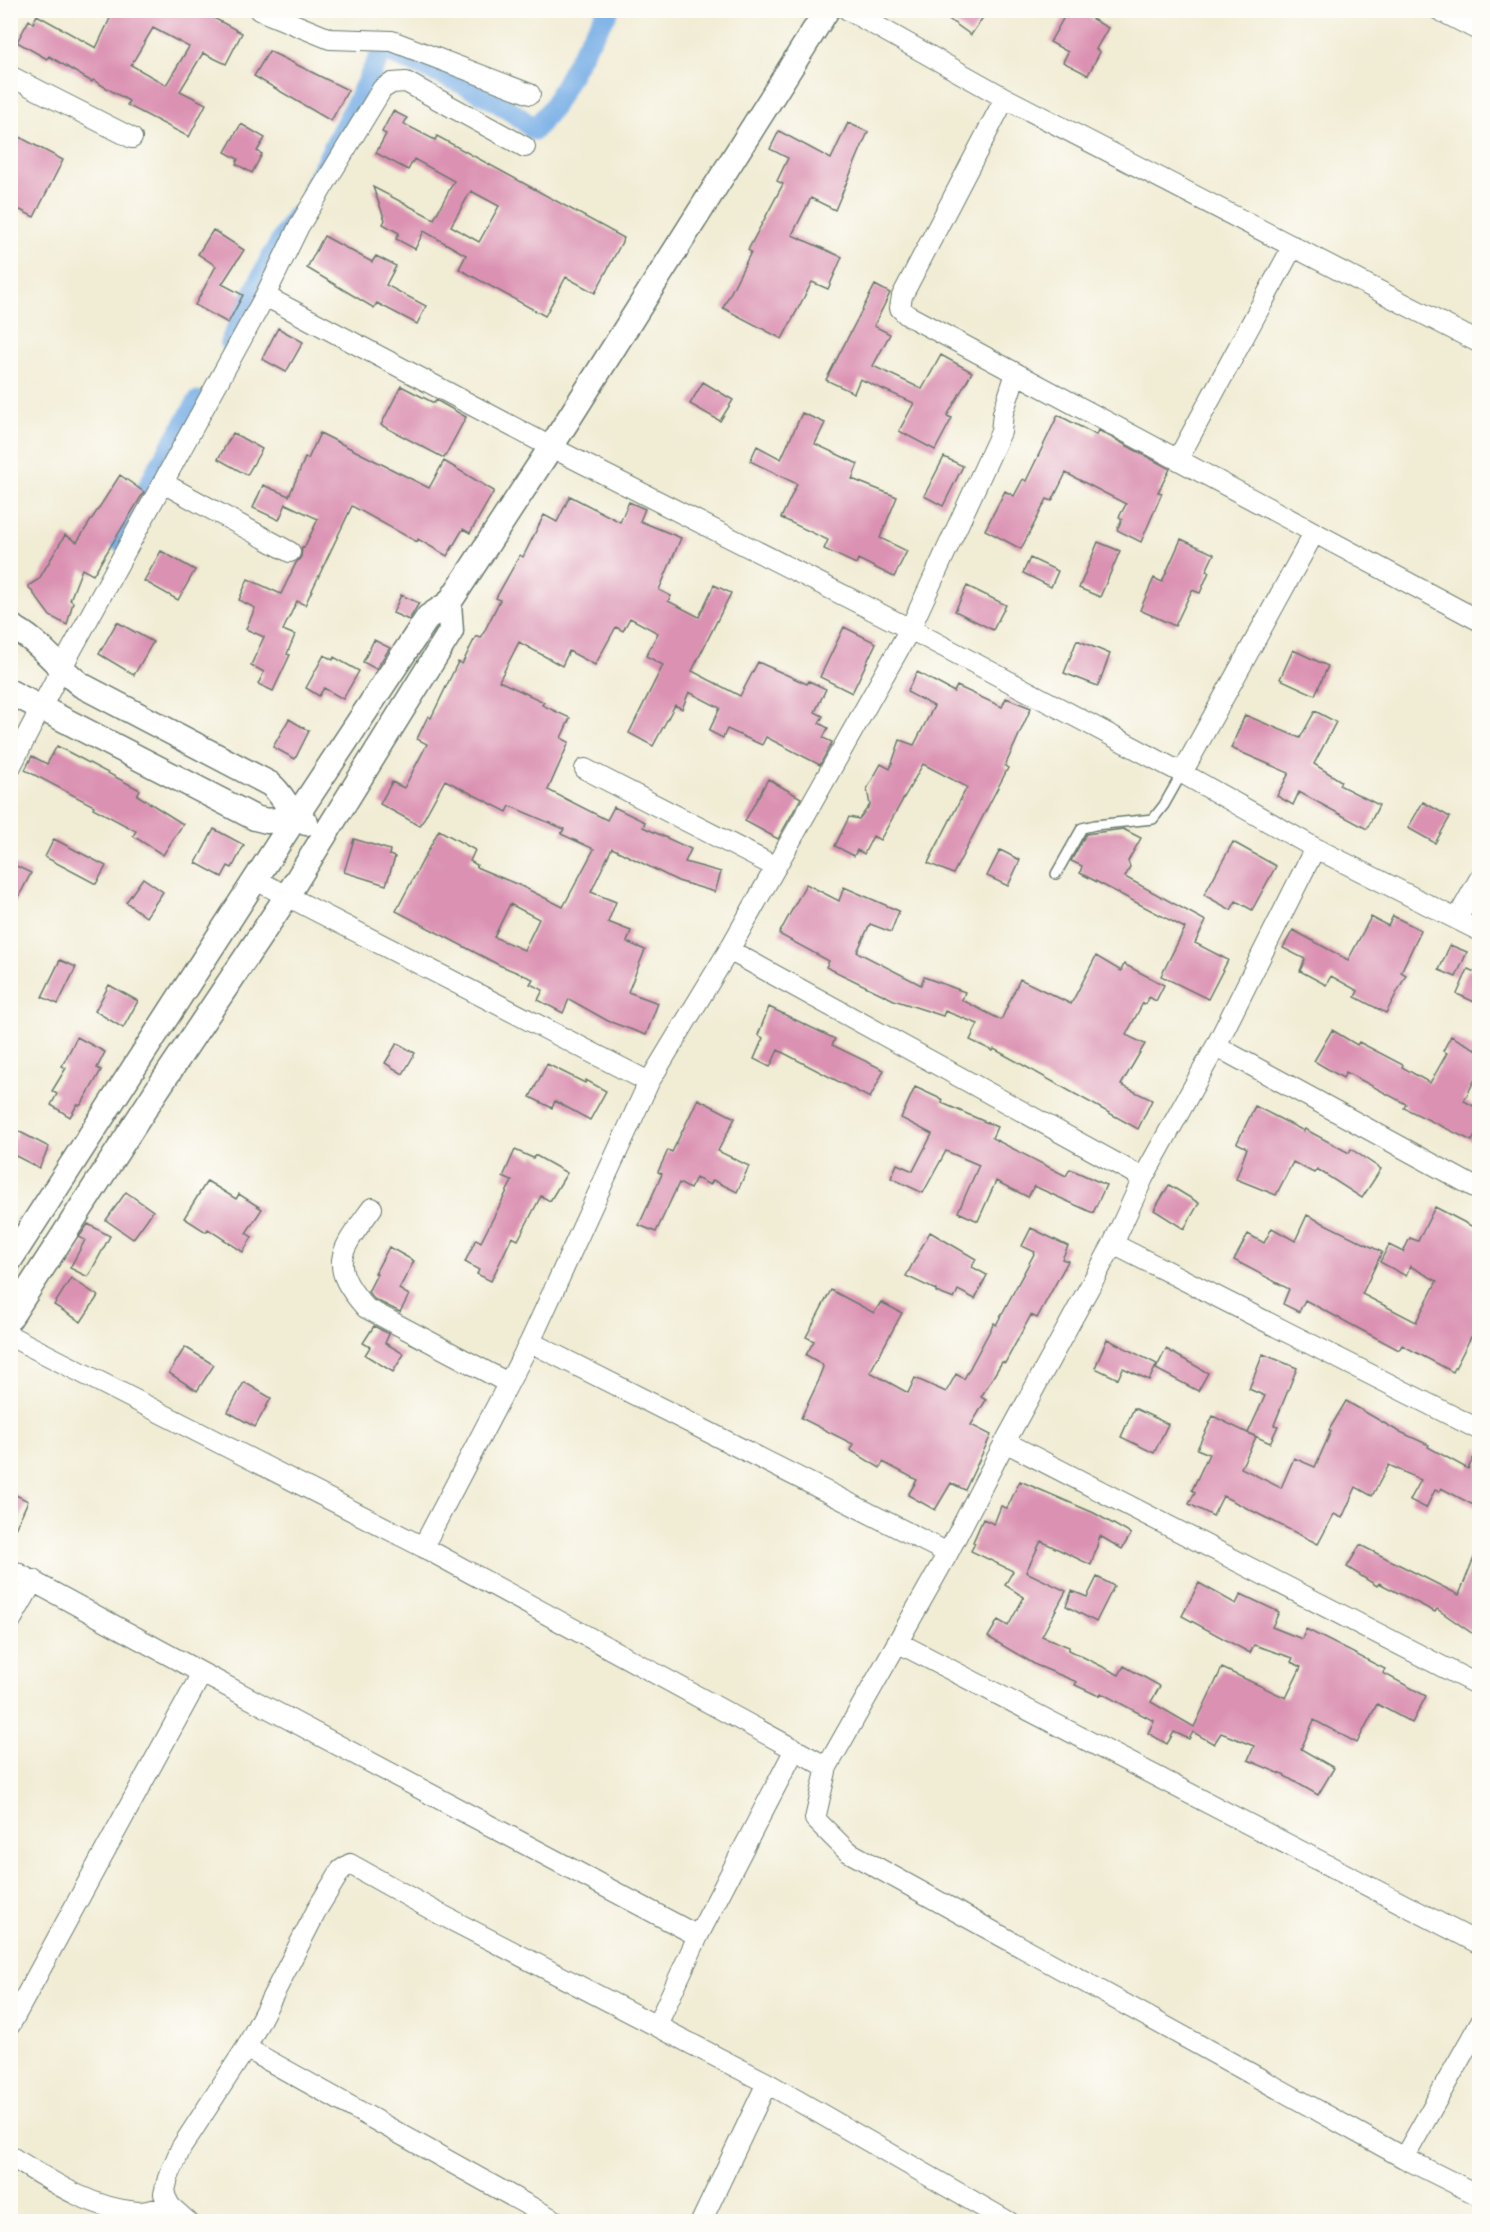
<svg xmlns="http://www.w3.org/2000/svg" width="1490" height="2232" font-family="'Shantell Sans',sans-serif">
<rect width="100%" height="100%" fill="#fdfcf7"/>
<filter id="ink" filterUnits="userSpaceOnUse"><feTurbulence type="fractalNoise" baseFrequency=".0167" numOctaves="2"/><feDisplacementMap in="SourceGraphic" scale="12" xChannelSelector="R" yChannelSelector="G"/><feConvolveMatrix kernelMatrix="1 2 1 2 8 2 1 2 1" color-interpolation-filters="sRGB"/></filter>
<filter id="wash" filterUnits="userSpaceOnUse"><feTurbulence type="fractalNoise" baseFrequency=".008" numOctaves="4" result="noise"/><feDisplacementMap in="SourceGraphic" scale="24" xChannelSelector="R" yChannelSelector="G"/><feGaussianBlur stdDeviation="1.35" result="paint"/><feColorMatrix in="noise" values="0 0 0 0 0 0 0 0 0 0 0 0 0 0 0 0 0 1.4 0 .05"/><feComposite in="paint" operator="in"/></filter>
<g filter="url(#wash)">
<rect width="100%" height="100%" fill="#f1ecd4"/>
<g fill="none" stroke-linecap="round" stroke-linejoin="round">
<path stroke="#77aee6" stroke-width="21" d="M312 189 383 50C435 73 493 91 534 130L553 107 586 46 609 10
M230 343 269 261 296 216
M121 542 155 473 198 401"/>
</g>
<g id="blocks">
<path fill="#db92b2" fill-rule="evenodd" d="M114 10H199L242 33 226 64 203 53 180 91 206 104 189 137 127 105 129 101 93 80 92 82 49 56 47 59 17 42 29 20 33 23 37 15 96 48ZM153 28 189 47 166 85 131 65Z
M936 10H988L971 35Z
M1068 10H1077L1108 28 1096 49 1100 52 1088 75 1063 62 1068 52 1050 42Z
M269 51 348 90 331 121 254 76Z
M393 111 407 118 404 124 435 140 437 136 624 238 595 293 566 277 545 316 459 269 466 255 424 231 415 249 396 239 399 233 383 224 385 220 373 187 434 219 454 181 414 159 408 170 376 153 386 134 382 132ZM471 191 499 206 479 242 451 226Z
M848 123 868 132 835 210 811 198 792 235 842 257 828 289 812 282 782 339 723 308 751 252 748 250 783 184 777 181 788 158 770 149 779 131 831 159Z
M241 124 265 138 257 151 262 154 252 173 236 164 238 159 225 152Z
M10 132 63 160 34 217 10 205Z
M213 230 244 250 222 284 243 295 228 323 195 305 216 266 198 254Z
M324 236 372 262 376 256 396 266 386 285 426 306 417 324 377 303 374 308 307 268Z
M875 285 890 293 874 326 890 334 873 366 922 389 941 355 972 372 947 416 952 418 935 450 899 431 914 403 860 379 854 393 826 380Z
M278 328 303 342 286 372 262 359Z
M703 382 733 400 720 421 690 404Z
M401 386 434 403 436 400 466 417 444 458 381 425Z
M802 413 825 423 815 444 858 464 852 479 897 497 880 538 907 551 894 577 858 559 856 564 824 549 828 540 781 518 797 484 750 461 757 446 781 459Z
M1058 415 1096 435 1098 430 1170 469 1158 492 1162 493 1141 542 1117 530 1122 519 1119 517 1126 504 1066 473 1052 501 1047 499 1021 549 985 530 1005 491 1014 496 1023 479 1026 481Z
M233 433 262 449 247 475 218 459Z
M320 433 429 488 444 461 494 491 470 533 463 529 447 556 418 539 417 542 352 506 305 605 297 601 283 630 295 635 287 654 290 655 273 691 258 684 264 672 251 665 264 637 246 629 255 608 239 600 248 579 281 594 296 563 301 557 302 547 304 548 318 519 286 504 279 520 253 508 263 485 289 496 305 458 308 459Z
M944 457 963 466 943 506 924 496Z
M120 475 144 492 93 575 82 569 70 600 73 602 67 625 50 616 28 586 39 579 65 535 77 542Z
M570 496 620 522 629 502 645 509 640 521 681 538 659 590 671 596 668 601 699 617 714 585 731 593 692 671 740 696 758 662 807 684 809 681 826 689 815 712 823 716 819 723 828 728 823 738 832 742 820 765 766 737 762 745 727 729 723 738 709 731 720 708 689 692 682 709 675 705 653 746 629 733 663 665 646 656 658 633 630 618 623 631 616 627 595 665 569 651 562 666 519 642 499 681 544 702 542 705 570 718 561 738 569 742 548 790 607 820 614 807 645 822 643 827 691 849 685 862 721 872 715 892 678 881 612 848 599 875 591 892 616 902 608 922 631 931 627 942 645 950 628 992 658 1003 646 1035 608 1021 569 999 563 1013 538 1000 543 990 530 984 533 979 499 965 396 911 439 830 475 850 470 861 477 865 476 867 521 886 563 907 594 849 561 834 564 829 510 806 507 812 445 780 420 826 380 804 392 782 404 788 427 744 417 739 428 716 431 718 458 662 462 664 476 636 481 638 500 600 496 598 520 555 523 557 544 515 557 522ZM510 904 539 919 524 950 494 937Z
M1181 539 1214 554 1206 571 1209 572 1200 593 1192 590 1175 626 1140 610 1154 578 1162 582Z
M1098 542 1120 551 1100 597 1079 588Z
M161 551 195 570 178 600 144 581Z
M1030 558 1058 571 1051 587 1023 573Z
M967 586 1006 605 993 630 955 611Z
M401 595 419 603 409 620 393 613Z
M117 622 153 642 134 675 99 654Z
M844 627 876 643 852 693 820 677Z
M374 640 390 648 376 669 363 662Z
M1077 640 1110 654 1098 686 1064 673Z
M1293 650 1328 666 1315 695 1280 679Z
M324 655 333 660 334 657 359 671 343 699 324 688 319 696 306 688Z
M917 672 954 692 957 686 1002 707 1006 698 1031 708 1005 766 1008 768 953 874 928 863 967 787 923 764 880 840 873 836 864 854 857 850 854 856 835 846 849 817 859 819 870 805 867 789 881 764 890 769 900 740 914 745 934 706 907 692Z
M1315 711 1336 722 1314 764 1341 781 1339 785 1379 805 1367 829 1299 792 1293 805 1277 796 1289 773 1231 748 1245 715 1300 738Z
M289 719 309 731 295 759 273 747Z
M57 746 140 790 137 795 183 824 163 855 133 836 136 831 93 808 94 806 25 770 32 756 47 764Z
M768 779 801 798 778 839 745 821Z
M1423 802 1450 817 1435 843 1408 828Z
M214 829 244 845 232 868 228 866 222 877 196 863Z
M1123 829 1141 838 1128 861 1130 867 1125 877 1206 921 1195 943 1228 960 1208 999 1161 976 1185 928 1080 873 1082 866 1071 861 1086 834Z
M54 839 106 866 96 884 45 857Z
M354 839 390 850 389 855 395 857 386 885 344 872Z
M1233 842 1276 866 1252 910 1236 901 1231 910 1204 895Z
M1000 850 1020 860 1008 886 987 876Z
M10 863 31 873 10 913Z
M143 878 163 892 146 917 126 902Z
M806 884 839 901 844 887 899 911 891 932 870 924 857 952 921 985 924 977 965 992 962 1000 1001 1020 1020 979 1071 1004 1096 956 1121 971 1124 964 1164 985 1156 1001 1149 997 1145 1004 1143 1003 1126 1035 1145 1044 1121 1085 1152 1100 1138 1129 994 1049 993 1051 970 1040 978 1024 945 1011 943 1016 894 1000 826 967 829 961 779 934Z
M1393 916 1421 930 1401 972 1406 975 1386 1013 1355 997 1358 991 1331 976 1326 985 1300 971 1305 959 1283 948 1293 930 1348 960 1371 917 1388 926Z
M1450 945 1467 952 1456 977 1439 970Z
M60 960 76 967 58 1004 42 997Z
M1468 969 1479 974V1004L1457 994Z
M109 985 138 1001 123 1028 95 1011Z
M769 1007 835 1039 832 1045 884 1070 870 1098 778 1050 770 1067 754 1059 763 1038 758 1035Z
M1332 1030 1357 1045 1359 1042 1403 1065 1402 1067 1430 1083 1447 1053 1443 1051 1451 1036 1479 1051V1071L1464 1101 1479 1109V1128L1472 1141 1404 1108 1406 1104 1346 1072 1343 1078 1314 1061Z
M77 1037 105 1052 97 1068 101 1070 94 1083 81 1105H77L70 1117 51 1105 57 1094 52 1091 66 1068 62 1066Z
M397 1043 415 1053 403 1074 385 1063Z
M547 1064 585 1083 586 1080 606 1091 590 1120 555 1101 552 1108 530 1097Z
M915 1087 943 1100 942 1103 997 1127 992 1138 1066 1176 1070 1169 1106 1185 1093 1213 1034 1186 1028 1197 996 1181 978 1221 958 1212 979 1165 946 1151 923 1193 891 1178 897 1164 913 1171 932 1134 901 1118Z
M698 1099 735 1118 718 1151 749 1166 737 1192 713 1180 710 1185 696 1178 690 1189 679 1183 656 1232 639 1225 662 1174 658 1172 668 1150 672 1152Z
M1255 1106 1304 1131 1305 1129 1349 1153 1351 1149 1381 1169 1362 1198 1317 1169 1314 1173 1293 1162 1276 1195 1236 1179 1247 1148 1237 1143Z
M18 1131 49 1147 39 1168 10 1153V1146Z
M515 1150 533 1158 535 1155 567 1173 550 1201 541 1196 518 1240 512 1237 491 1281 477 1274 479 1270 465 1262 476 1239 481 1242 512 1181 503 1177Z
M207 1181 236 1199 239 1194 262 1209 246 1233 252 1237 243 1252 208 1229 206 1232 184 1218Z
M1169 1185 1199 1203 1184 1229 1154 1210Z
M126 1192 153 1211 133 1239 106 1220Z
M1435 1207 1479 1230V1328L1474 1338 1471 1337 1453 1372 1402 1345 1399 1350 1305 1300 1299 1312 1283 1304 1289 1289 1234 1260 1248 1234 1264 1243 1272 1228 1295 1241 1307 1215 1382 1252 1362 1294 1416 1322 1437 1281 1410 1266 1406 1276 1380 1262 1389 1245 1403 1252 1410 1238 1418 1241Z
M88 1224 110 1236 88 1277 70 1268 85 1240 79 1237Z
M1031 1228 1068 1246 1062 1259 1068 1261 1037 1318 1031 1315 1005 1363 1002 1362 981 1397 986 1400 971 1425 991 1435 965 1490 951 1483 935 1510 908 1495 917 1480 883 1462 880 1468 850 1450 853 1444 801 1418 819 1380H818L823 1367 822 1364 806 1355 814 1341 806 1337 831 1290 874 1313 881 1302 902 1313 870 1372 908 1393 915 1378 946 1392 956 1374 964 1379 994 1323 996 1325 1035 1252 1022 1246Z
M930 1232 976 1259 972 1267 987 1275 975 1299 958 1290 954 1299 936 1292V1290L906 1276Z
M389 1247 414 1261 399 1289 409 1295 400 1312 374 1299 368 1292 377 1274 375 1273Z
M71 1278 98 1296 81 1322 54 1305Z
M374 1326 389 1334 385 1343 404 1354 393 1372 365 1355 370 1347 363 1343Z
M1107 1339 1157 1364 1149 1380 1123 1368 1118 1379 1095 1368Z
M185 1347 214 1365 197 1391 169 1373Z
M1166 1349 1208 1373 1198 1391 1156 1369Z
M1263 1354 1297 1368 1274 1425 1278 1426 1270 1443 1248 1433 1265 1396 1249 1389Z
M244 1382 271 1398 255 1427 228 1412Z
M1346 1401 1396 1430 1429 1445 1428 1447 1468 1469 1479 1446V1508L1441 1488 1439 1492 1435 1490 1426 1508 1410 1500 1421 1480 1389 1465 1372 1496 1356 1487 1342 1518 1334 1514 1318 1544 1223 1496 1213 1516 1189 1504 1195 1492 1192 1490 1209 1454 1197 1449 1213 1416 1256 1437 1241 1468 1281 1488 1294 1458 1315 1467 1331 1431 1329 1430Z
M1134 1408 1168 1424 1154 1453 1121 1437Z
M1020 1481 1094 1513 1131 1534 1122 1549 1100 1536 1091 1565 1041 1541 1026 1572 1066 1591 1042 1636 1069 1647V1650L1119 1675 1124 1666 1160 1686 1151 1702 1194 1727 1222 1668 1286 1698 1301 1667 1291 1662 1293 1658 1254 1645 1250 1653 1182 1616 1199 1583 1236 1604 1241 1594 1279 1612 1272 1627 1302 1639 1306 1629 1385 1669 1383 1673 1426 1696 1412 1723 1377 1704 1357 1743 1314 1720 1301 1749 1334 1768 1318 1795 1283 1775 1248 1760 1254 1746 1221 1733 1214 1744 1193 1732 1189 1739 1174 1732 1167 1744 1148 1733 1154 1721 1101 1693 1099 1696 1075 1685 1077 1682 1036 1665 988 1637 998 1620 1008 1626 1024 1597 1005 1585 1013 1571 971 1551 975 1543 973 1542 983 1519 994 1524 1001 1506 1007 1508Z
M10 1492 28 1501 10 1540Z
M1360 1545 1459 1595 1479 1545V1638L1437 1609 1435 1612 1379 1583 1377 1586 1347 1567Z
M1097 1577 1114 1586 1096 1622 1066 1606 1072 1591 1087 1597Z"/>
</g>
</g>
<g filter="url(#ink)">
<use href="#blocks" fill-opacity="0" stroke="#687a6c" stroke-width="1.5"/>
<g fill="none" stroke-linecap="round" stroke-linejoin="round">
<g stroke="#687a6c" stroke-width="12">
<path id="service" d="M1056 874 1082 828 1095 825 1153 819 1164 805 1182 773"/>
</g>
<g stroke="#687a6c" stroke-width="22">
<path id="minor" d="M259 10 330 39 392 41 530 94
M848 10 1005 98 1480 343
M1439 10 1480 31
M10 76 132 138
M1005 98 902 296 900 308 907 315 1480 621
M265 296 551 447 910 629 1182 773 1315 848 1480 931
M1178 459 1293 246
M163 483 290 552
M10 768 61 669 265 296 299 226 382 89 392 83 406 82 525 147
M585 769 776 867
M1182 773 1314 533
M1315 848 1216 1046 1143 1178 1113 1244 1005 1442 948 1553 827 1767 815 1819 847 1851 1404 2158 1480 2196
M256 880 649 1082
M1457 919 1480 878
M729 950 1143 1178
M1216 1046 1480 1190
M372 1208C341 1251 326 1264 366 1308L508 1383
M1113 1244 1480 1430
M10 1336 423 1547 827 1767
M530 1342 948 1553
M1005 1442 1480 1686
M423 1547 530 1342 649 1082 729 950 910 629 1001 432 1003 413 1016 373
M10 1569 202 1673 698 1936
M10 1622 34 1580
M897 1642 1480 1944
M10 2025 202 1673
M657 2025 698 1936 795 1749
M246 2048 558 2222
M10 2156C49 2180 91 2209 138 2212 148 2212 160 2208 170 2206
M1404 2158 1480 2023
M188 2222 170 2206 164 2194 168 2178 181 2148 246 2048 319 1906 341 1870 350 1864 436 1912 767 2083 1009 2222
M701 2222 767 2083"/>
</g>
<g stroke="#687a6c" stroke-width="27">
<path id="tertiary" d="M10 626C39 640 56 666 81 685L270 784C286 797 288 814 306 823
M10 692 255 818 267 821 295 818
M10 1260 295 818 428 617 449 603 551 447 827 10
M10 1318 157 1090 287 896 451 631 449 603"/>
</g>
<use href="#service" stroke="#fff" stroke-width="9"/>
<use href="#minor" stroke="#fff" stroke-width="20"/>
<use href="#tertiary" stroke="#fff" stroke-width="24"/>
</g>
</g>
<rect width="1490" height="2232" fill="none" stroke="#fdfcf7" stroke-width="36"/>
</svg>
